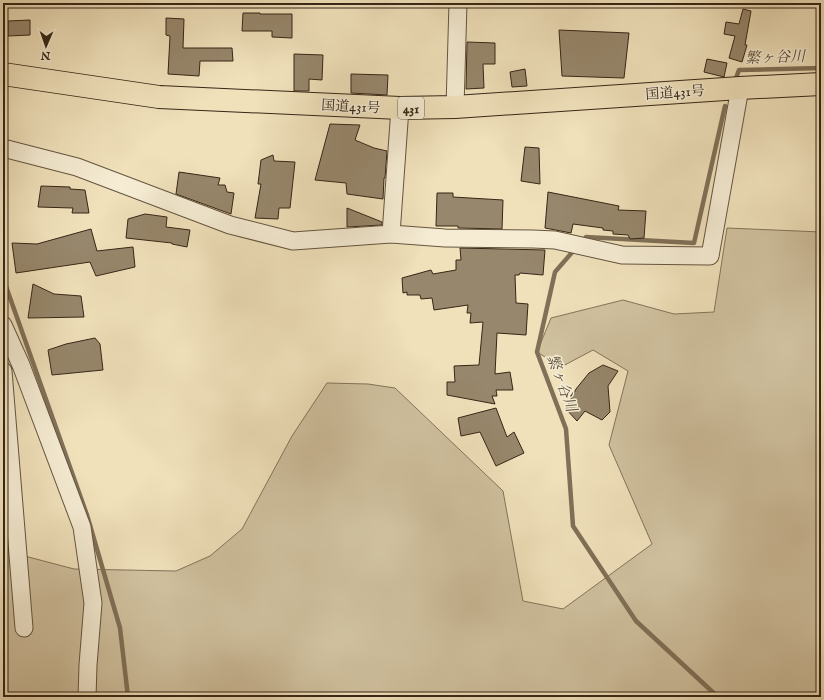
<svg xmlns="http://www.w3.org/2000/svg" width="824" height="700" font-family="'IM FELL English','Noto Serif JP',serif">
<rect width="100%" height="100%" fill="#f0e1bb"/>
<filter id="stains"><feTurbulence type="fractalNoise" baseFrequency=".005" numOctaves="4"/><feColorMatrix values="0 0 0 0 .2 0 0 0 0 .09 0 0 0 0 .02 0 0 0 .5 -.17"/></filter>
<radialGradient id="worn" r=".72"><stop offset=".6" stop-color="#630" stop-opacity="0"/><stop offset="1" stop-color="#630" stop-opacity=".3"/></radialGradient>
<path fill="#d0c19f" stroke="#83745a" d="M727 228 821 232V697H3V547L17 554 74 569 176 571 210 556 242 529 292 436 327 383 368 384 395 388 503 491 523 601 563 609 652 544 609 445 628 371 593 350 561 367 537 352 551 318 623 300 674 314 714 312Z"/>
<g fill="none" stroke-linecap="round" stroke-linejoin="round">
<path stroke="#807057" stroke-width="4.5" d="M736 78 739 70 821 68
M582 242 586 237 694 243 725 106
M575 249 555 272 537 352 566 429 573 526 636 621 718 697
M3 278 87 515 120 628 128 697"/>
</g>
<path fill="#97876c" stroke="#362616" d="M743 9 751 11 745 45H747L742 62 729 58 735 36 724 34 726 22 739 24Z
M243 13H260V14H292V38L272 37V31H242Z
M166 18 184 19 183 48H232L233 61H200L199 76 168 74 170 36 166 35Z
M30 20V35L8 36V21Z
M559 30 629 33 624 78 562 76Z
M467 42 495 43V64H483L484 88 466 89Z
M294 54 323 55 322 80 309 79V91H294Z
M707 59 727 63 724 77 704 72Z
M525 69 527 86 512 87 510 72Z
M351 74 388 75 387 95 351 93Z
M330 124 360 125 355 140 374 148 387 151 385 178H384L383 199 347 194 346 183 315 180Z
M525 147 539 148 540 184 521 181Z
M273 155 274 161 295 162 290 208H279L278 219 255 218 261 184H258L261 160Z
M179 172 220 178 218 185H225L227 192 234 193 231 214 176 194Z
M41 186 70 187V189L85 190 89 213H72L73 208 38 207Z
M548 192 619 206 618 210 646 211 644 238 630 239 628 235 613 234V231L603 230V228L573 224 571 233 545 228Z
M437 193H453V197L503 200 502 229 458 228V226H436Z
M347 208 382 222V225L347 227Z
M145 214 167 217 166 227 190 230 187 247 172 244V243L126 238 128 219Z
M91 229 97 251 133 247 135 267 96 276 90 262 16 273 12 243 37 244Z
M460 248 545 250 543 275 520 273 519 275H515L516 303 528 304 526 335 497 333 495 374 510 372 513 390H496L497 396H492L495 404 447 395V382H455L454 366 479 365 483 322 470 323 471 313H467L468 305 434 310 432 298 421 299 420 295H407V292L403 293 402 278 431 270 433 274 456 270V260H461Z
M33 284 54 294 81 296 84 317 28 318Z
M95 338 100 344 103 370 52 375 48 350 66 344Z
M603 365 618 371 608 386 610 412 602 420 585 411 577 421 566 409 576 389 589 373Z
M496 408 507 437 514 432 524 453 496 466 480 432 461 436 458 418Z"/>
<g fill="none" stroke-linecap="round" stroke-linejoin="round">
<g stroke="#64553f" stroke-width="19">
<path id="minor" d="M455 107 458 3
M3 148 77 167 230 225 293 241 391 234 445 238 533 239 555 240 622 255 710 256 740 88
M391 234 400 108
M3 325 21 365 82 527 93 603 88 665 87 697
M3 371 24 628"/>
</g>
<g stroke="#362616" stroke-width="24">
<path id="highway" d="M3 74 159 97 400 108 455 107 740 88 821 84"/>
</g>
<use href="#minor" stroke="#f5ecd3" stroke-width="17"/>
<use href="#highway" stroke="#f0e1bb" stroke-width="22"/>
</g>
<g text-anchor="middle" stroke-width="3" stroke-linejoin="round" paint-order="stroke">
<rect fill="#f5ecd3" stroke="#6f614f" stroke-width="1" x="398" y="97" width="26" height="22" rx="3"/>
<g font-size="13" font-weight="bold" fill="#362616">
<text x="411" y="113">431</text>
</g>
<g font-size="14" fill="#362616" stroke="#f5ecd3">
<text transform="translate(675 92) rotate(-4)" y="5">国道431号</text>
<text transform="translate(351 106) rotate(3)" y="5">国道431号</text>
</g>
<g font-size="15" font-style="italic" fill="#5b4b37" stroke="#f5ecd3">
<text transform="translate(775 57) rotate(-2)" y="5">繁ヶ谷川</text>
<text transform="translate(562 383) rotate(70)" y="5">繁ヶ谷川</text>
</g>
</g>
<rect width="824" height="700" fill="none" stroke="#f0e1bb" stroke-width="16"/>
<rect x="4" y="4" width="816" height="692" fill="none" stroke="#362616" stroke-width="2"/>
<rect x="8" y="8" width="808" height="684" fill="none" stroke="#362616"/>
<g transform="translate(46 46) rotate(182)" stroke="#f5ecd3" stroke-width="3" paint-order="stroke">
<path d="M0-3L7 15L0 10L-7 15Z" fill="#362616"/>
<text y="-6" font-size="11" font-weight="bold" text-anchor="middle" fill="#362616">N</text>
</g>
<rect width="100%" height="100%" filter="url(#stains)"/>
<rect width="100%" height="100%" fill="url(#worn)"/>
</svg>
